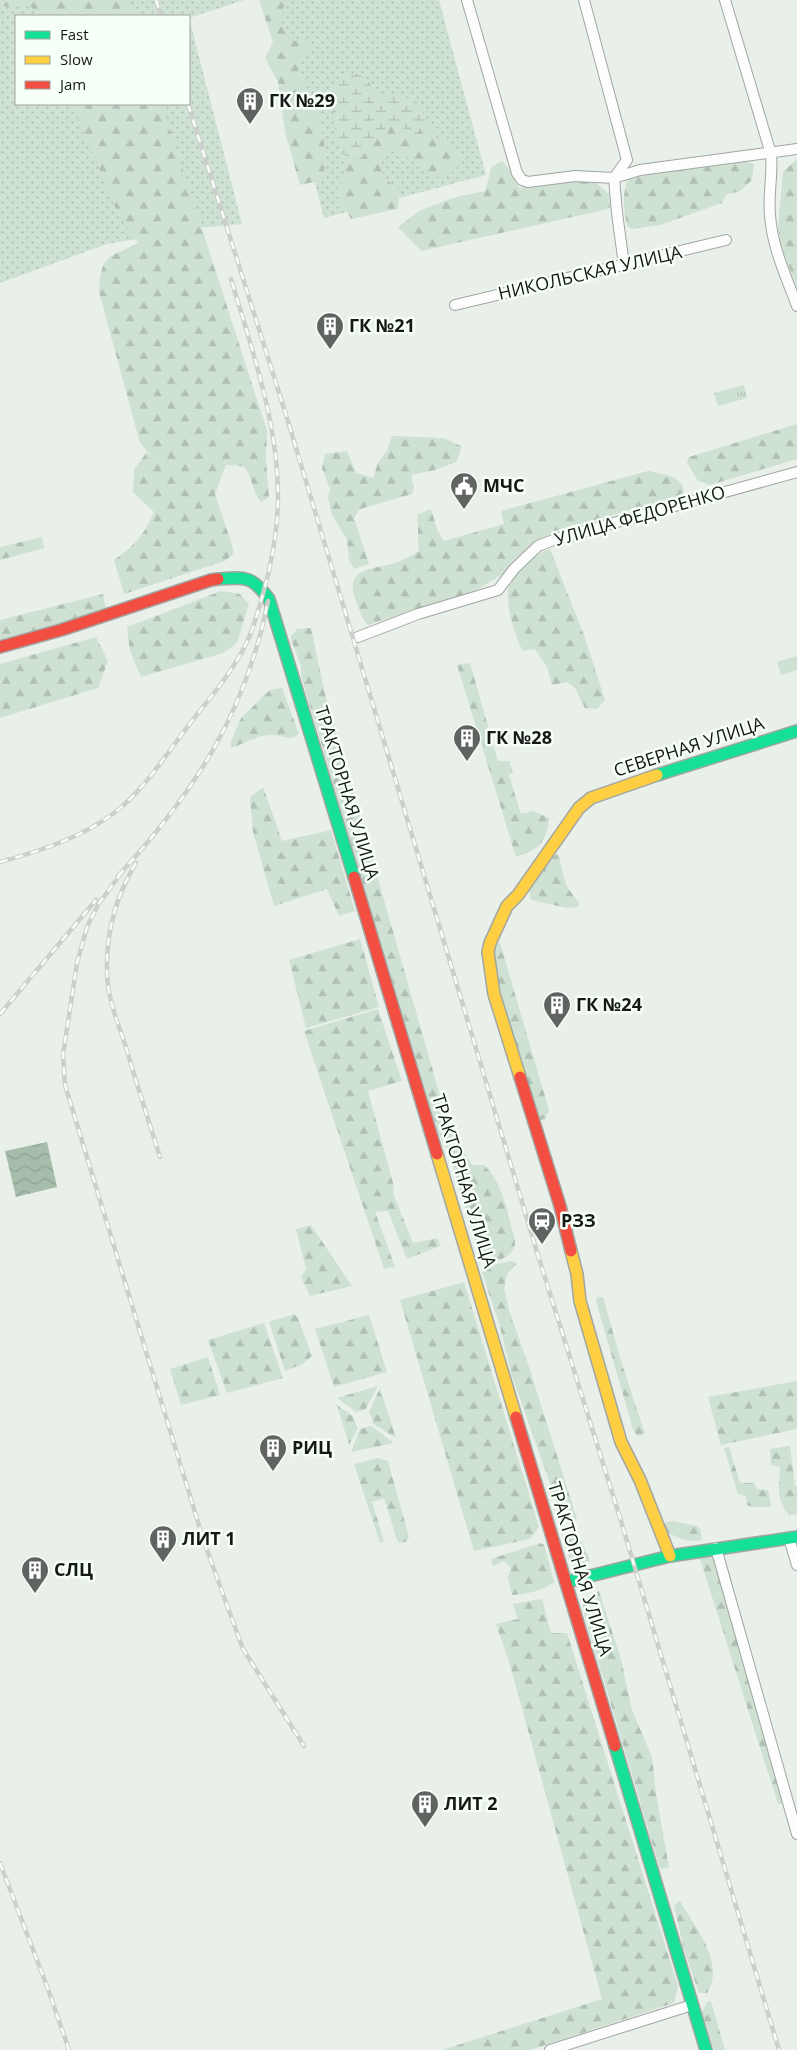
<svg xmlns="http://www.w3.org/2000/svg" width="797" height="2050" font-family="'Open Sans',sans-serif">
<defs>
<pattern id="grass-dots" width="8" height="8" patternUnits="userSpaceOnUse" patternTransform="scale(1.25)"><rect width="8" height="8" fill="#cee1d2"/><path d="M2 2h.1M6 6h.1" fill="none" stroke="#b0c0b4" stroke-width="1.8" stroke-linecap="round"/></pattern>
<pattern id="forest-firs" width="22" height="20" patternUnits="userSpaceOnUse" patternTransform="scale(1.25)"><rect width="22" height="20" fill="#cee1d2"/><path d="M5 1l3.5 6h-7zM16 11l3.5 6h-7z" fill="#b0c0b4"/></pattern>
<pattern id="wetland-marsh" width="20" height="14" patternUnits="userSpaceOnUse" patternTransform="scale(1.25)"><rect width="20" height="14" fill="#cee1d2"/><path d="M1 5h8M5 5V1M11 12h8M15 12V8" fill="none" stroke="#b0c0b4"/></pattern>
<pattern id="park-tufts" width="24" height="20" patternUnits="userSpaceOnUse" patternTransform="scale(1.25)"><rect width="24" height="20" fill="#cee1d2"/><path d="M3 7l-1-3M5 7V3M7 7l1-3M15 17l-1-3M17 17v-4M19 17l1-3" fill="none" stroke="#b0c0b4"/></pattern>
<pattern id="water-waves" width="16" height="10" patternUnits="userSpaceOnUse" patternTransform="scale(1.25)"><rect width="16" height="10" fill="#a6bdac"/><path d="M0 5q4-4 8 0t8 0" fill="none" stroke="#8ea293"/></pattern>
</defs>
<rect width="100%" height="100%" fill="#e9f0ea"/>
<path fill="url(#grass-dots)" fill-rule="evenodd" d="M0 0H244L189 18 242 224 162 231 137 239 107 244 0 283ZM16 16H189V104H16Z
M268 0H439L486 175 324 218Z"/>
<path fill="url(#forest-firs)" d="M0 0H129L134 16H36L32 7 0 6Z
M259 0H285L281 25 291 42 306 38 309 47 298 69C315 107 331 138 323 180L300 185 285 132 278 82 265 58 273 42Z
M72 104H162L267 431 266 460 269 497 261 502C251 491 252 471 243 467 238 465 231 465 226 465L215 494 233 548V554L225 561 124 594 114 560C133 547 146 533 154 512L133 492 134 469 147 452 156 461 140 443 99 292C101 253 108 259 138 243L118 214Z
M409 106 431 128 435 137 453 146 464 160 451 174 432 178 395 147 382 161 383 178 400 189 398 209 351 219 336 193 343 177 357 132Z
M797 159V287L782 249 778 228 783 172Z
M743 160 754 164 752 180 740 191 726 195 722 203 660 225 632 229 627 226C624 210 621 194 629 178Z
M502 161 509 169 519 188 551 182H595L609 194 610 207 604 210 421 251 398 227 421 210 453 198 485 191 492 166Z
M797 424V459L710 485 698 481 687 463 689 457Z
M392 436 444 438 461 446 460 454 456 462 435 470 411 475 414 488 412 494 360 509 354 518 369 564 354 569 349 560 347 540 331 513 328 497 330 489 322 468 325 454 347 451 356 473 373 478 378 463 387 451Z
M648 471C660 474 684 475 684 492L678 497 555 531 532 545 517 558 506 572 475 591 368 625C361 617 360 610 356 601 342 566 376 570 398 562 405 559 412 555 419 551 417 539 419 528 417 515L431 509 438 532 444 541 504 524 501 511Z
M42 537 44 548 0 560V547Z
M550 549 585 638 605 700 597 709 585 708 575 688 567 682 552 685 547 667 535 649 523 651C515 637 503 599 510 584 517 568 534 554 550 549Z
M221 591 240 594 249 604 237 643 223 653 141 677 130 651 127 627Z
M103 594 106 611 0 640V620Z
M311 628 325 694 449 1127 472 1165H484C501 1181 506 1206 512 1229 513 1235 517 1242 514 1248 509 1258 497 1261 488 1263L480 1255 448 1151 439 1135 301 676V666L290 637 297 629Z
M96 637 108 661 98 688 0 718V664Z
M470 663 498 761H509L513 772 509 775 521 814 533 811 549 818C547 841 539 850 516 857L457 665Z
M282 688 299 734C289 743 279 733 269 735 256 736 243 744 231 748V741L241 718 270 690Z
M263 787 282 841 331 830 355 911 339 916 327 889 274 906 253 832 250 797Z
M557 854C562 862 561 869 564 878 566 887 573 895 579 903L578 907 567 908 531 900 529 891 551 858Z
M360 939 379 1007 306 1028 289 960Z
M500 943 549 1110 545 1119 540 1120 507 1018 494 959 496 945Z
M378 1009 402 1081 368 1091 393 1183 394 1196 413 1243 438 1238 440 1246 407 1259 388 1211 375 1212 395 1267 384 1269 304 1031Z
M311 1225 352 1286 310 1296 301 1277 306 1269 296 1229Z
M511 1261 517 1263 507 1274 504 1289 509 1310 529 1367 577 1519 570 1522 563 1520 512 1376 499 1323 482 1273 487 1266Z
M464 1282 539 1527 530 1539 474 1551 400 1300Z
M598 1297H603L622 1364 645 1434 637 1436 633 1429 596 1301Z
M294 1314 298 1318 312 1356 303 1364 285 1371 269 1322Z
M369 1315 387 1372 334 1387 315 1329Z
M264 1323 283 1378 227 1393 208 1340Z
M208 1357 220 1395 181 1405 170 1369Z
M797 1381V1429L721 1445 708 1397Z
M378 1386 365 1410 356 1412 337 1398Z
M380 1388 396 1438 372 1423 373 1421 369 1412Z
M337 1405 354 1417 353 1418 358 1428 349 1445Z
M371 1426 394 1443 351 1452 360 1429Z
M790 1446 795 1486H797V1514L789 1515C776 1499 779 1488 780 1467L771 1465 770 1449Z
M729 1447 740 1483H754L757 1489 768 1490 771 1507H753L747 1505 746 1496 738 1494 724 1448Z
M378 1458 388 1461 409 1537 406 1542 398 1543 384 1498 372 1502 384 1541 380 1543 354 1464Z
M672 1521 697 1526 701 1530 702 1540C688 1543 680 1539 667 1532L664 1523Z
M578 1533 590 1561 580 1564 571 1563 562 1538Z
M540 1543 544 1545 554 1582C542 1591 528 1594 512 1595L508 1578 511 1568 504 1561 493 1566 491 1559Z
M713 1556 786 1804H778L700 1559Z
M599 1591 621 1659 632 1710 652 1757 656 1793 669 1868 660 1869 583 1610 584 1599Z
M542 1599 551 1633H567L678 1986 674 2003 530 2050H442L602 1999 510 1665 496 1624 518 1619 513 1604Z
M680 1901C695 1927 726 1963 707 1993H699L683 1947 674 1905Z
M711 2001 725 2050H714L702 2012 707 2002Z"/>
<path fill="url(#wetland-marsh)" d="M362 73 379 97C398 95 405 94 421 105L424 117 418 133 389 124 362 157 351 162 339 149 334 124 332 94 340 75Z"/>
<path fill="url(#park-tufts)" d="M744 385 747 398 718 406 714 393Z
M797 656V670L781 675 777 662Z"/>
<path fill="url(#water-waves)" d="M47 1142 57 1187 16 1197 5 1151Z"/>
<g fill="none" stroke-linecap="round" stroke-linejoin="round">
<g stroke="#a1a6a2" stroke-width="12">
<path id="street" d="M467 0 517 173 522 180 528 182 575 176 614 178 640 170 797 149
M584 0 627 160 614 178 617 213 624 265
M725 0 771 154C773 174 768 194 770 215 772 247 786 276 797 306
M455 305 726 240
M358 637 418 614 498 590 514 569 538 546 556 539 797 472
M789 1538 797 1565
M716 1548 797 1834
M550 2050 692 2005"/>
</g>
<g stroke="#a1a6a2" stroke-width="14">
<path id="fast" d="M218 579C246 577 252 576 269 599L354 877
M657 775 797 731
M566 1582 670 1556 797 1537
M615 1746 706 2050"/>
</g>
<g stroke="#a1a6a2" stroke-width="14">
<path id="slow" d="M520 1077 494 994 488 952 490 943 507 906 518 895 579 808 591 798 657 775
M437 1154 516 1417
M571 1251 577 1274 580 1301 621 1442 640 1480 670 1556"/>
</g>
<g stroke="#a1a6a2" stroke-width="14">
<path id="jam" d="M0 647 61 630 211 580 218 579
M354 877 437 1154
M520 1077 560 1206 571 1251
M516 1417 615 1746"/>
</g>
<use href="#street" stroke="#fcfdfc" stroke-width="10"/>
<use href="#fast" stroke="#16e098" stroke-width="11"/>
<use href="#slow" stroke="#ffcf43" stroke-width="11"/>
<use href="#jam" stroke="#f24e42" stroke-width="11"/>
<g stroke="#cdcfcd" stroke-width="4.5">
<path id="rail" d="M156 0 161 16
M188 104 287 418 537 1252 621 1521 779 2050
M0 862C40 851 81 838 114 813 143 791 163 759 185 730 206 702 231 675 246 644 254 628 258 610 263 594 272 562 278 529 278 497 278 422 252 350 231 279
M136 863C116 896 106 932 107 971 107 996 117 1021 125 1044 136 1082 148 1119 160 1157
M122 872 98 905 87 927 77 963 63 1055 65 1085 204 1542 243 1649 304 1746
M118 876C194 793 246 713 268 601
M0 1014 96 900
M0 1863 48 1989 69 2050"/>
</g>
<use href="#rail" stroke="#f7fff9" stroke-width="2.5" stroke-dasharray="8" stroke-linecap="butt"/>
</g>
<defs>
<g id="building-pin" transform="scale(1.4375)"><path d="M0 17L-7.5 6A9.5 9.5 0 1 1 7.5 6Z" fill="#5f6460" stroke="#f7fff9"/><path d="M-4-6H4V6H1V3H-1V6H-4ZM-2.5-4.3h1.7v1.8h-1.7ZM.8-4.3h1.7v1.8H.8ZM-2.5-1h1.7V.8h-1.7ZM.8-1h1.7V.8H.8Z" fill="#fff"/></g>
<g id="civic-pin" transform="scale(1.4375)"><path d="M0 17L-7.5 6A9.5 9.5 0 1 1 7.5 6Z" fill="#5f6460" stroke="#f7fff9"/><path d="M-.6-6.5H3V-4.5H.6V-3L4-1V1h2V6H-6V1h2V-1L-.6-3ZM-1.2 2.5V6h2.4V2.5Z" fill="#fff"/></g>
<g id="station-pin" transform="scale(1.4375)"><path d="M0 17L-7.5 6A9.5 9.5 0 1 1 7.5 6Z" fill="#5f6460" stroke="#f7fff9"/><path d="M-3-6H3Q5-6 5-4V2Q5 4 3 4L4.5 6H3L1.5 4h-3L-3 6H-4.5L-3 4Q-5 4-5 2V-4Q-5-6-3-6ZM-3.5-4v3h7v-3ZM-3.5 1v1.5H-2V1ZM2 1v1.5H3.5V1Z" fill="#fff"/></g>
</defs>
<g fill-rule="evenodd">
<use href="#building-pin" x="250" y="101"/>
<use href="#building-pin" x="330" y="326"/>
<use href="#civic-pin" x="464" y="486"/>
<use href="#building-pin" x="467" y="738"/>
<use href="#building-pin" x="557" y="1005"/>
<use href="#station-pin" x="542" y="1221"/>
<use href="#building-pin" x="273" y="1448"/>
<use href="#building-pin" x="163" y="1539"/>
<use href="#building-pin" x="35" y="1570"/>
<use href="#building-pin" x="425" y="1804"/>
</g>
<g text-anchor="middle" stroke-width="5" stroke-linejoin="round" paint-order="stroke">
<g font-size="18" font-weight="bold" fill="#151916" stroke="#f7fff9" text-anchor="start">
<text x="269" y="107">ГК №29</text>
<text x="349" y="332">ГК №21</text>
<text x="483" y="492">МЧС</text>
<text x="486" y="744">ГК №28</text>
<text x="576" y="1011">ГК №24</text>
<text x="561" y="1227">РЗЗ</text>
<text x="292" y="1454">РИЦ</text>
<text x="182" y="1545">ЛИТ 1</text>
<text x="54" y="1576">СЛЦ</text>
<text x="444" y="1810">ЛИТ 2</text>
</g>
<g font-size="18" fill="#151916" stroke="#f7fff9">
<text transform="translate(590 273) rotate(-13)" y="6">НИКОЛЬСКАЯ УЛИЦА</text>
<text transform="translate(640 516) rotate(-16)" y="6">УЛИЦА ФЕДОРЕНКО</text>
<text transform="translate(689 747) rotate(-18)" y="6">СЕВЕРНАЯ УЛИЦА</text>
<text transform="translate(347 793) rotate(73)" y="6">ТРАКТОРНАЯ УЛИЦА</text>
<text transform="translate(464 1181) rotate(73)" y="6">ТРАКТОРНАЯ УЛИЦА</text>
<text transform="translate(580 1569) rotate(73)" y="6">ТРАКТОРНАЯ УЛИЦА</text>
</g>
</g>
<rect x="15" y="15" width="175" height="90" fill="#f7fff9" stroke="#9da39e"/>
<rect x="25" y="31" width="25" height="8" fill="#16e098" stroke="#9da39e"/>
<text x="60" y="40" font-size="15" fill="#151916">Fast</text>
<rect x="25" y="56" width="25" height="8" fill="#ffcf43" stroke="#9da39e"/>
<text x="60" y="65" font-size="15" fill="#151916">Slow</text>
<rect x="25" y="81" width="25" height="8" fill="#f24e42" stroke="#9da39e"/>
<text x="60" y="90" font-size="15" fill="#151916">Jam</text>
</svg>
